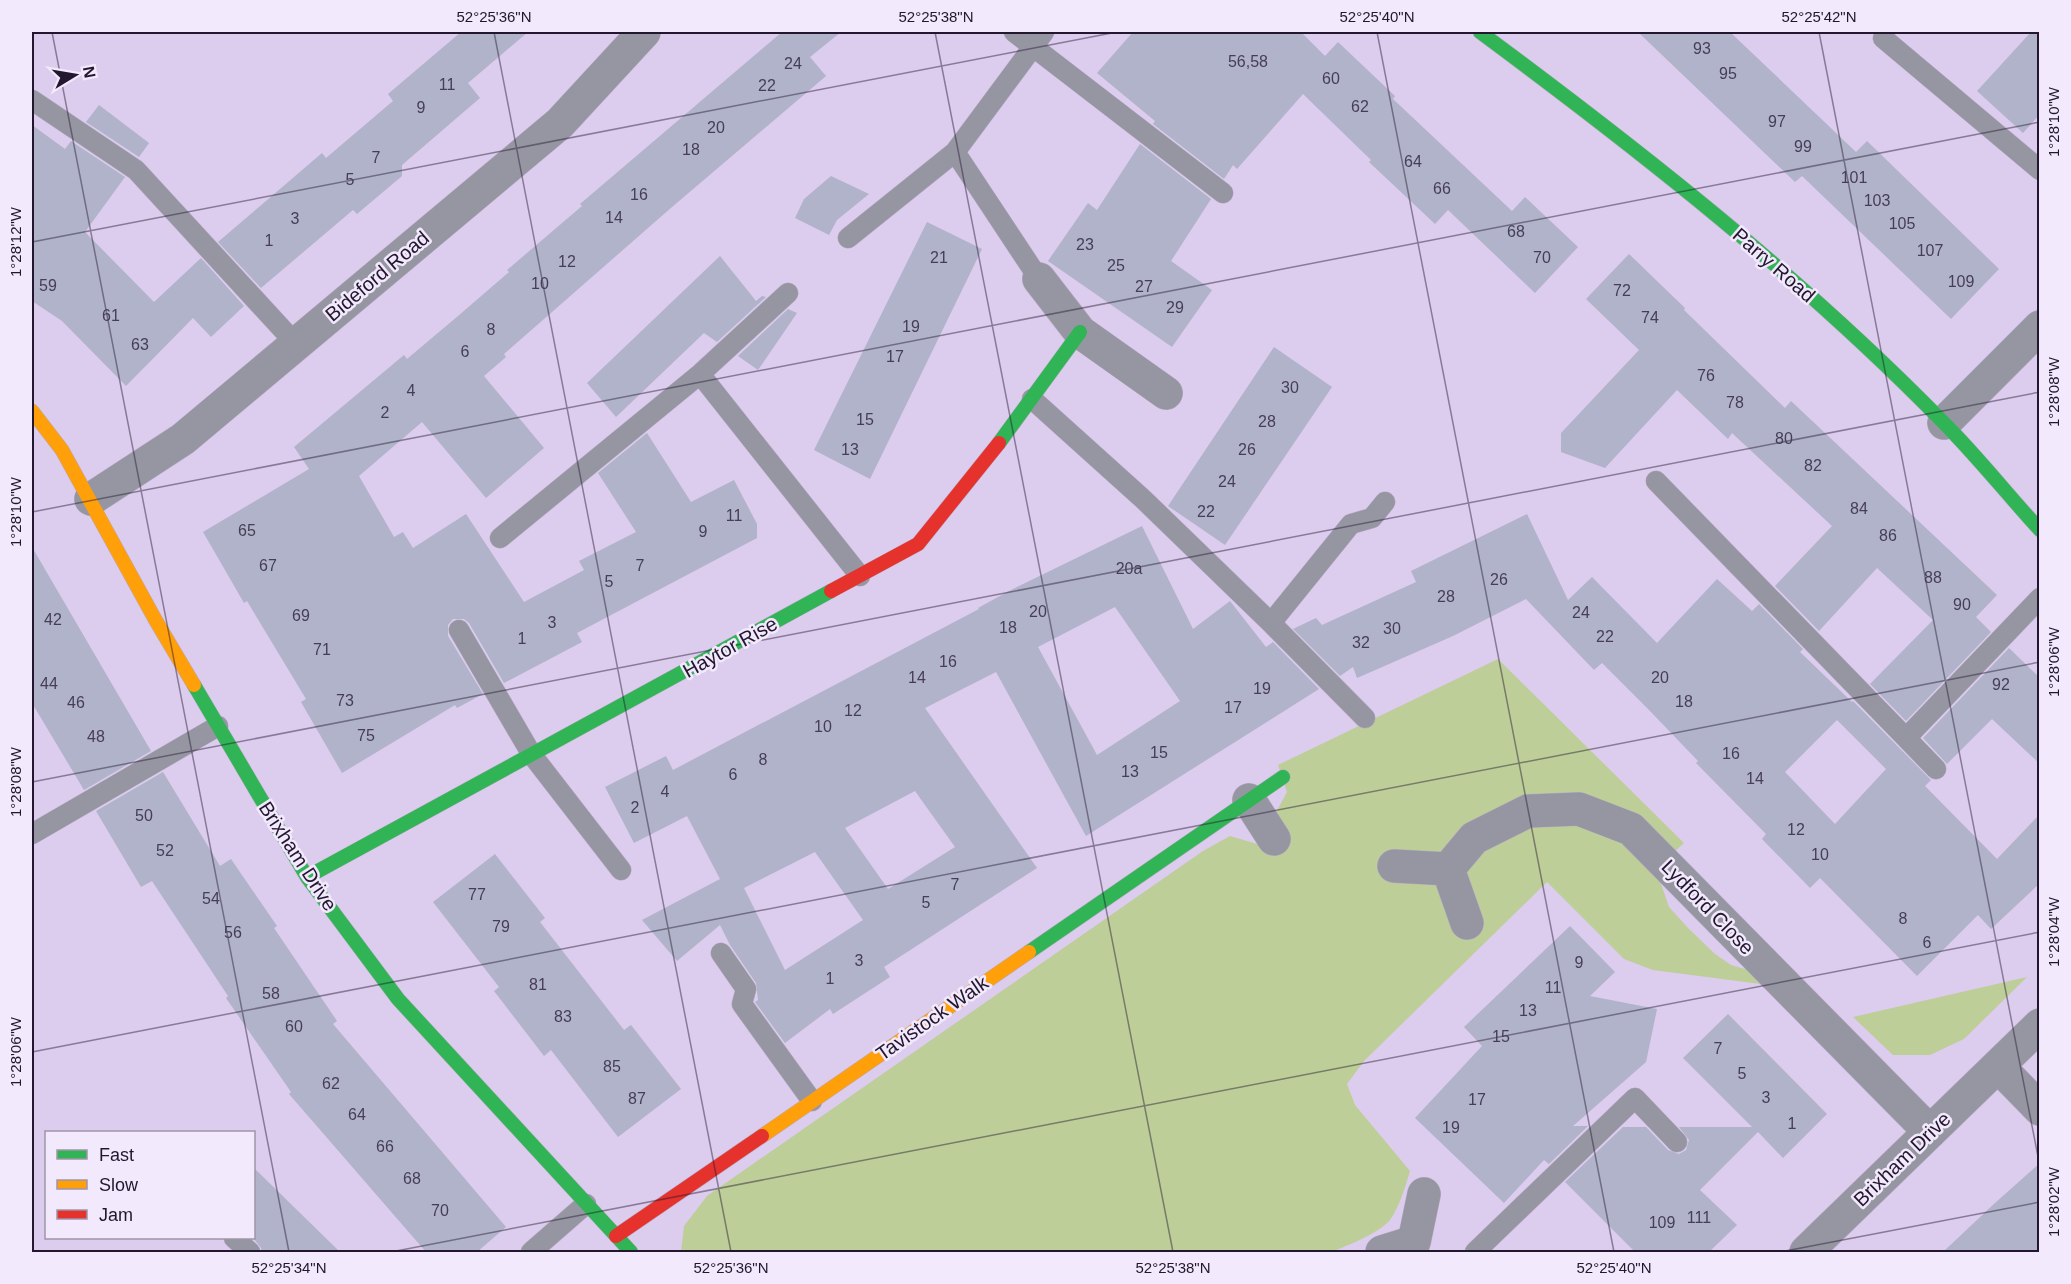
<svg xmlns="http://www.w3.org/2000/svg" width="2071" height="1284" font-family="Helvetica,sans-serif">
<rect width="100%" height="100%" fill="#dccced"/>
<path fill="#bdce98" d="M1498 659 1684 843 1654 871 1658 875 1669 907 1689 929 1715 954 1731 965 1748 970 1761 984 1653 970 1624 959 1547 882 1364 1061 1347 1084 1355 1105 1410 1171C1405 1187 1400 1206 1390 1220 1379 1233 1347 1246 1331 1252H681L684 1226 707 1196 1203 851 1230 836 1264 846 1273 818 1287 792 1278 765Z
M2027 977 1964 1039 1930 1055H1893L1853 1017Z"/>
<path fill="#b0b3ca" fill-rule="evenodd" d="M461 32H528L468 83 480 98 402 165V176L357 214 353 210 261 288 218 242 322 153 326 158 393 101 388 94Z
M782 32H841L810 57 826 76 672 207 504 354 506 357 484 376 544 448 486 498 422 422 359 476 394 537 403 532 413 548 466 514 524 602 584 570 579 561 636 532 598 473 647 433 691 502 734 480 757 524V538L577 633 582 642 504 683 469 623 464 619H453L448 625V636L483 694 457 708 455 705 342 773 301 702 306 699 247 601 244 603 203 532 309 469 294 447 404 355 407 359 458 316 509 272 507 270 582 206 580 204Z
M1133 32H1301L1325 56 1338 42 1395 96 1393 99 1512 211 1525 197 1578 247 1535 293 1448 210 1435 224 1369 162 1371 160 1303 94 1237 169 1233 165 1224 179 1153 124 1155 121 1097 73Z
M1638 32H1730L1856 152 1867 141 1999 269 1951 319 1802 176 1795 182Z
M2031 32H2040V114L2023 133 1977 91Z
M99 105 149 143 139 157 86 122Z
M32 125 65 149 71 141 125 177 85 232 154 302 201 258 244 306 211 337 193 318 126 386 62 321 32 301Z
M1140 144 1211 199 1171 261 1212 290 1172 347 1048 261 1088 203 1097 210Z
M831 176 869 194 837 220 829 235 795 218 804 199Z
M927 222 982 249 870 479 814 450Z
M1629 254 1685 308 1684 310 1785 408 1791 401 1997 595 1976 617 1991 632 1906 721 1870 684 1933 620 1877 568 1819 631 1775 586 1832 526 1732 433 1728 439 1677 390 1605 468 1561 452V433L1639 350 1586 299Z
M720 256 756 301 762 296 766 297 717 342 704 333 616 417 587 383Z
M788 309 797 313 758 370 738 356Z
M1274 347 1332 387 1225 545 1168 506Z
M1527 514 1568 600 1592 577 1657 643 1717 579 1752 611 1759 604 1803 649 1800 652 1852 702 1853 701 1931 780 1925 786 1997 859 2040 814V883L1991 929 1978 915 1917 976 1820 878 1810 888 1762 839 1766 834 1696 763 1698 761 1650 711 1602 663 1594 670 1526 599 1453 636 1357 678 1353 667 1340 676 1293 629 1316 618 1322 625 1416 582 1411 571ZM1837 720 1886 769 1835 824 1785 772Z
M1142 526 1193 629 1230 601 1266 647 1273 642 1319 689 1086 836 996 672 925 708 1037 868 884 967 890 977 833 1014 830 1009 785 1043 755 1002 758 1000 756 983 730 945 720 925 677 961 642 920 720 879 687 816 634 843 605 787 666 756 673 770 979 609 978 608 1009 591ZM1115 607 1180 701 1097 755 1038 647ZM915 791 955 847 888 889 845 828ZM815 852 863 920 785 970 744 888Z
M32 547 151 751 84 790 32 703Z
M2009 648 2040 678V764L1992 719 1947 764 1923 738Z
M163 772 220 866 231 859 277 926 274 928 337 1021 333 1024 506 1227 477 1252H426L289 1094 291 1092 226 998 228 996 152 881 141 887 96 811Z
M495 854 545 918 540 922 624 1030 631 1025 681 1089 618 1137 551 1050 544 1056 494 991 499 987 433 902Z
M1570 926 1615 972 1590 996 1657 1009 1646 1062 1573 1126H1588L1549 1164 1544 1160 1504 1203 1415 1118 1482 1046 1464 1027Z
M1728 1014 1827 1114 1783 1158 1758 1132 1700 1190 1737 1225 1709 1252H1635L1565 1182 1623 1127H1646L1668 1150 1679 1154 1686 1150 1689 1140 1679 1127H1752L1683 1058Z
M2040 1163V1252H1943L1995 1203Z
M254 1168 340 1252H262L261 1248 254 1239Z"/>
<g fill="none" stroke-linecap="round" stroke-linejoin="round">
<g stroke="#b7aac4" stroke-width="21">
<path id="lane" d="M1014 32 1223 193
M1883 38 2040 170
M32 100 136 170 296 344
M955 152 1044 32
M848 238 955 152 1039 279
M788 293 700 374 860 576
M1032 399 1143 499 1271 623
M1656 481 1906 738
M500 538 700 374
M459 630 532 755 621 870
M1365 718 1271 623 1351 524 1372 518 1385 502
M1936 769 1906 738 2040 598
M32 834 218 726
M721 953 746 989 742 1004 812 1101
M234 1238 250 1252
M531 1252 586 1204
M1475 1252 1635 1098 1677 1142"/>
</g>
<g stroke="#b7aac4" stroke-width="34">
<path id="street" d="M1039 279 1080 332 1166 393
M1944 423 2040 327
M91 499 183 439 560 123 644 32
M1249 800 1274 839
M1394 866 1448 869 1467 923
M1448 869 1474 838 1528 811 1579 809 1631 829 1930 1132
M1998 1066 2040 1109
M1382 1252 1414 1242 1424 1194
M1806 1252 2040 1025"/>
</g>
<g stroke="#b7aac4" stroke-width="15">
<path id="fast" d="M1480 32C1642 152 1801 277 1943 422 1977 456 2007 494 2040 530
M999 443 1080 332
M194 685 307 877 398 999 631 1252
M307 877 831 591
M1029 952 1283 777"/>
</g>
<g stroke="#b7aac4" stroke-width="15">
<path id="slow" d="M32 411 62 450 156 621 194 685
M762 1136 1029 952"/>
</g>
<g stroke="#b7aac4" stroke-width="15">
<path id="jam" d="M831 591 918 544 999 443
M616 1236 762 1136"/>
</g>
<use href="#lane" stroke="#9596a2" stroke-width="20"/>
<use href="#street" stroke="#9596a2" stroke-width="33"/>
<use href="#fast" stroke="#30b455" stroke-width="14"/>
<use href="#slow" stroke="#ff9f0a" stroke-width="14"/>
<use href="#jam" stroke="#e5322d" stroke-width="14"/>
</g>
<path fill="none" stroke="#22172e" stroke-width="1.5" stroke-opacity="0.45" d="M52 32 289 1252M494 32 731 1252M935 32 1173 1252M1377 32 1614 1252M1819 32 2040 1167M32 242 1117 32M32 512 2040 122M32 782 2040 392M32 1052 2040 662M391 1252 2040 932M1780 1252 2040 1202"/>
<g text-anchor="middle" stroke-width="5" stroke-linejoin="round" paint-order="stroke">
<g font-size="16" fill="#463e55">
<text x="1702" y="54">93</text>
<text x="1248" y="67">56,58</text>
<text x="793" y="69">24</text>
<text x="1728" y="79">95</text>
<text x="1331" y="84">60</text>
<text x="447" y="90">11</text>
<text x="767" y="91">22</text>
<text x="1360" y="112">62</text>
<text x="421" y="113">9</text>
<text x="1777" y="127">97</text>
<text x="716" y="133">20</text>
<text x="1803" y="152">99</text>
<text x="691" y="155">18</text>
<text x="376" y="163">7</text>
<text x="1413" y="167">64</text>
<text x="1854" y="183">101</text>
<text x="350" y="185">5</text>
<text x="1442" y="194">66</text>
<text x="639" y="200">16</text>
<text x="1877" y="206">103</text>
<text x="614" y="223">14</text>
<text x="295" y="224">3</text>
<text x="1902" y="229">105</text>
<text x="1516" y="237">68</text>
<text x="269" y="246">1</text>
<text x="1085" y="250">23</text>
<text x="1930" y="256">107</text>
<text x="939" y="263">21</text>
<text x="1542" y="263">70</text>
<text x="567" y="267">12</text>
<text x="1116" y="271">25</text>
<text x="1961" y="287">109</text>
<text x="540" y="289">10</text>
<text x="48" y="291">59</text>
<text x="1144" y="292">27</text>
<text x="1622" y="296">72</text>
<text x="1175" y="313">29</text>
<text x="111" y="321">61</text>
<text x="1650" y="323">74</text>
<text x="911" y="332">19</text>
<text x="491" y="335">8</text>
<text x="140" y="350">63</text>
<text x="465" y="357">6</text>
<text x="895" y="362">17</text>
<text x="1706" y="381">76</text>
<text x="1290" y="393">30</text>
<text x="411" y="396">4</text>
<text x="1735" y="408">78</text>
<text x="385" y="418">2</text>
<text x="865" y="425">15</text>
<text x="1267" y="427">28</text>
<text x="1784" y="444">80</text>
<text x="850" y="455">13</text>
<text x="1247" y="455">26</text>
<text x="1813" y="471">82</text>
<text x="1227" y="487">24</text>
<text x="1859" y="514">84</text>
<text x="1206" y="517">22</text>
<text x="734" y="521">11</text>
<text x="247" y="536">65</text>
<text x="703" y="537">9</text>
<text x="1888" y="541">86</text>
<text x="268" y="571">67</text>
<text x="640" y="571">7</text>
<text x="1129" y="574">20a</text>
<text x="1933" y="583">88</text>
<text x="1499" y="585">26</text>
<text x="609" y="587">5</text>
<text x="1446" y="602">28</text>
<text x="1962" y="610">90</text>
<text x="1038" y="617">20</text>
<text x="1581" y="618">24</text>
<text x="301" y="621">69</text>
<text x="53" y="625">42</text>
<text x="552" y="628">3</text>
<text x="1008" y="633">18</text>
<text x="1392" y="634">30</text>
<text x="1605" y="642">22</text>
<text x="522" y="644">1</text>
<text x="1361" y="648">32</text>
<text x="322" y="655">71</text>
<text x="948" y="667">16</text>
<text x="917" y="683">14</text>
<text x="1660" y="683">20</text>
<text x="49" y="689">44</text>
<text x="2001" y="690">92</text>
<text x="1262" y="694">19</text>
<text x="345" y="706">73</text>
<text x="1684" y="707">18</text>
<text x="76" y="708">46</text>
<text x="1233" y="713">17</text>
<text x="853" y="716">12</text>
<text x="823" y="732">10</text>
<text x="366" y="741">75</text>
<text x="96" y="742">48</text>
<text x="1159" y="758">15</text>
<text x="1731" y="759">16</text>
<text x="763" y="765">8</text>
<text x="1130" y="777">13</text>
<text x="733" y="780">6</text>
<text x="1755" y="784">14</text>
<text x="665" y="797">4</text>
<text x="635" y="813">2</text>
<text x="144" y="821">50</text>
<text x="1796" y="835">12</text>
<text x="165" y="856">52</text>
<text x="1820" y="860">10</text>
<text x="955" y="890">7</text>
<text x="477" y="900">77</text>
<text x="211" y="904">54</text>
<text x="926" y="908">5</text>
<text x="1903" y="924">8</text>
<text x="501" y="932">79</text>
<text x="233" y="938">56</text>
<text x="1927" y="948">6</text>
<text x="859" y="966">3</text>
<text x="1579" y="968">9</text>
<text x="830" y="984">1</text>
<text x="538" y="990">81</text>
<text x="1553" y="993">11</text>
<text x="271" y="999">58</text>
<text x="1528" y="1016">13</text>
<text x="563" y="1022">83</text>
<text x="294" y="1032">60</text>
<text x="1501" y="1042">15</text>
<text x="1718" y="1054">7</text>
<text x="612" y="1072">85</text>
<text x="1742" y="1079">5</text>
<text x="331" y="1089">62</text>
<text x="1766" y="1103">3</text>
<text x="637" y="1104">87</text>
<text x="1477" y="1105">17</text>
<text x="357" y="1120">64</text>
<text x="1792" y="1129">1</text>
<text x="1451" y="1133">19</text>
<text x="385" y="1152">66</text>
<text x="412" y="1184">68</text>
<text x="440" y="1216">70</text>
<text x="1699" y="1223">111</text>
<text x="1662" y="1228">109</text>
</g>
<g font-size="20" fill="#22172e" stroke="#f2e9fc">
<text transform="translate(1774 265) rotate(41)" y="7">Parry Road</text>
<text transform="translate(377 276) rotate(-40)" y="7">Bideford Road</text>
<text transform="translate(730 647) rotate(-29)" y="7">Haytor Rise</text>
<text transform="translate(298 856) rotate(57)" y="7">Brixham Drive</text>
<text transform="translate(1708 907) rotate(46)" y="7">Lydford Close</text>
<text transform="translate(932 1018) rotate(-35)" y="7">Tavistock Walk</text>
<text transform="translate(1902 1159) rotate(-44)" y="7">Brixham Drive</text>
</g>
</g>
<rect width="2071" height="1284" fill="none" stroke="#f2e9fc" stroke-width="66"/>
<rect x="45" y="1131" width="210" height="108" fill="#f2e9fc" stroke="#9f95aa" stroke-width="1.5"/>
<rect x="57" y="1150" width="30" height="9" fill="#30b455" stroke="#9f95aa" stroke-width="1.5"/>
<text x="99" y="1161" font-size="18" fill="#22172e">Fast</text>
<rect x="57" y="1180" width="30" height="9" fill="#ff9f0a" stroke="#9f95aa" stroke-width="1.5"/>
<text x="99" y="1191" font-size="18" fill="#22172e">Slow</text>
<rect x="57" y="1210" width="30" height="9" fill="#e5322d" stroke="#9f95aa" stroke-width="1.5"/>
<text x="99" y="1221" font-size="18" fill="#22172e">Jam</text>
<g transform="translate(75 75) rotate(79)" stroke="#f2e9fc" stroke-width="4.5" paint-order="stroke">
<path d="M0-4.5L10 22L0 15L-10 22Z" fill="#22172e"/>
<text y="-9" font-size="16" font-weight="bold" text-anchor="middle" fill="#22172e">N</text>
</g>
<rect x="33" y="33" width="2005" height="1218" fill="none" stroke="#22172e" stroke-width="2"/>
<g font-size="15" text-anchor="middle" fill="#22172e">
<text x="494" y="22">52°25'36"N</text>
<text x="936" y="22">52°25'38"N</text>
<text x="1377" y="22">52°25'40"N</text>
<text x="1819" y="22">52°25'42"N</text>
<text transform="translate(2054 122) rotate(-90)" y="5">1°28'10"W</text>
<text transform="translate(16 242) rotate(-90)" y="5">1°28'12"W</text>
<text transform="translate(2054 392) rotate(-90)" y="5">1°28'08"W</text>
<text transform="translate(16 512) rotate(-90)" y="5">1°28'10"W</text>
<text transform="translate(2054 662) rotate(-90)" y="5">1°28'06"W</text>
<text transform="translate(16 782) rotate(-90)" y="5">1°28'08"W</text>
<text transform="translate(2054 932) rotate(-90)" y="5">1°28'04"W</text>
<text transform="translate(16 1052) rotate(-90)" y="5">1°28'06"W</text>
<text transform="translate(2054 1202) rotate(-90)" y="5">1°28'02"W</text>
<text x="289" y="1273">52°25'34"N</text>
<text x="731" y="1273">52°25'36"N</text>
<text x="1173" y="1273">52°25'38"N</text>
<text x="1614" y="1273">52°25'40"N</text>
</g>
</svg>
